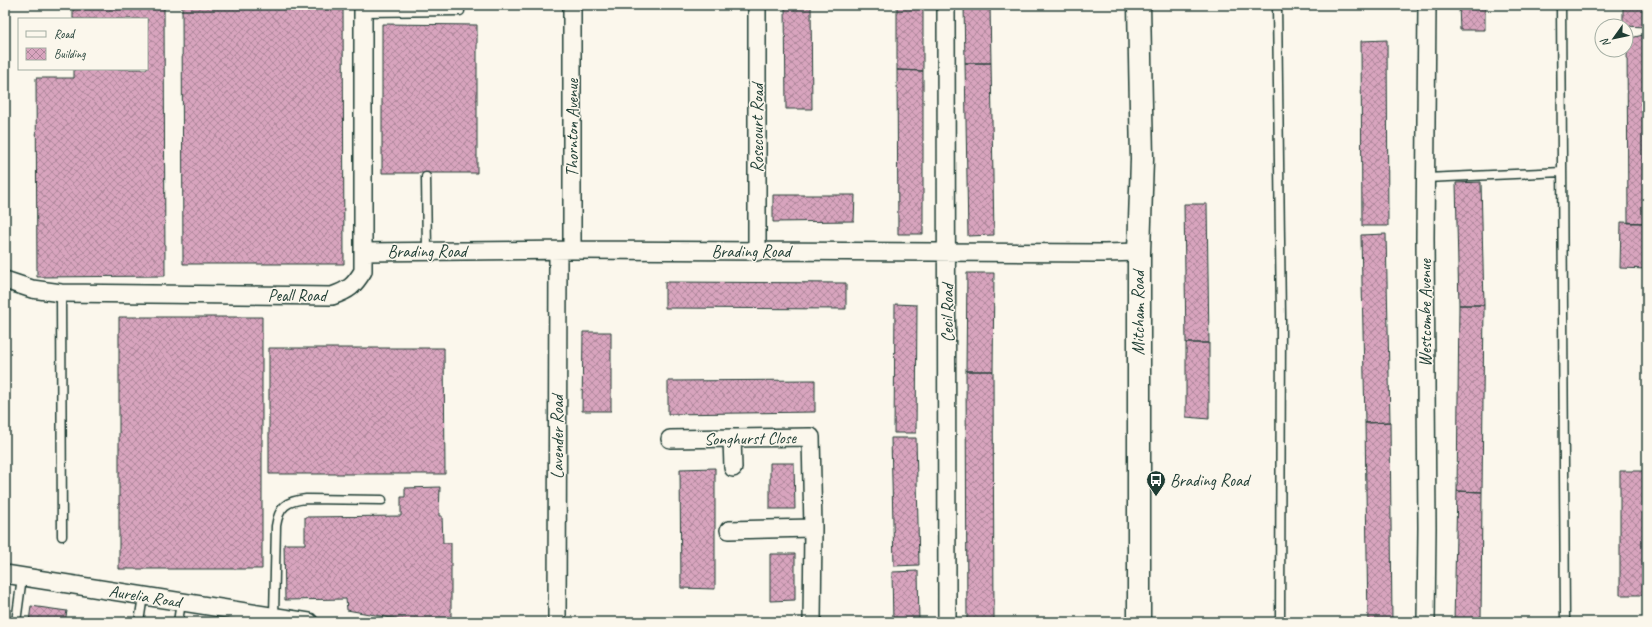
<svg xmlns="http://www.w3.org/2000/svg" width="1652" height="627" font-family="Caveat,sans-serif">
<defs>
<pattern id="building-cross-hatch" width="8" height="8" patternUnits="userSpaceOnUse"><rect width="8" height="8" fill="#d8a4be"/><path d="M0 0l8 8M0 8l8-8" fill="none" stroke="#af879b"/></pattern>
</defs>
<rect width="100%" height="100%" fill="#fbf7ec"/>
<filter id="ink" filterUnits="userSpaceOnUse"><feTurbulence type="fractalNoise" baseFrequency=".025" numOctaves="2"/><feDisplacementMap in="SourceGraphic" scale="8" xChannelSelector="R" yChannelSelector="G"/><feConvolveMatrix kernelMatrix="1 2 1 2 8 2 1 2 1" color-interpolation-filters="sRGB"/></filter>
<g filter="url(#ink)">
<path fill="url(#building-cross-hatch)" stroke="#1f3d34" d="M73 5H164L165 276 37 277 36 78H74V69H147V19H73Z
M182 5H343L344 264H183Z
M785 5H811L812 109H786Z
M897 5H923V71L897 70Z
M964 5H990L991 63H965Z
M1459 5H1485V30H1460Z
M1623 5H1647V27L1623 26Z
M382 24 477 25V173H382Z
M1647 34V223H1628L1627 39Z
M1387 40 1388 226H1362L1361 41Z
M965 63H991L994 235 968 236Z
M897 70 923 71V234H898Z
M1481 182 1484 305H1459L1456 183Z
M773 195H855L854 221 773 222Z
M1184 204H1207L1209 343H1186Z
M1621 222 1647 223V269L1620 268Z
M1386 234 1390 422 1365 423 1361 235Z
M967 273H994L993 371H966Z
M665 282 846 283V309L665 308Z
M895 304 917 305 916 433H894Z
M1459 305H1484L1482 492 1457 491Z
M119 317H262V569H119Z
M583 332H611V411H582Z
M1186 343H1209V419L1186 417Z
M269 348H444L445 474H269Z
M966 371H993L994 622H967Z
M815 380V412L668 414V381Z
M1390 422 1392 622H1368L1365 423Z
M891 438H916L919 565 894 566Z
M770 463H794L795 509H770Z
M715 468V589L681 588 680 469Z
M1620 471H1647V595H1620Z
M440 487 439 516H442L443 543H451V622H414L347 610 346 599 285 600 284 544H305V517L401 516V497H405V488Z
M1457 491 1482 492 1481 622H1454Z
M770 554H795V600L770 601Z
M918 571 919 622H893L892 572Z
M31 606 67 611 65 622H29Z"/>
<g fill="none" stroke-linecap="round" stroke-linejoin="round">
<g stroke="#1f3d34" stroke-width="11">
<path id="service" d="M1277 5 1281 319 1280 622
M1561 5 1565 622
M363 12 460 11
M426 177 427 251
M1426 178 1562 172
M61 293 62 536
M274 616 276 526C279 506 287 501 306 499L382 500
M16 622 22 577
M139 622 143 596
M178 622 181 602"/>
</g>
<g stroke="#1f3d34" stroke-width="20">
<path id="minor" d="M572 5V250
M946 5 947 622
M364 252 572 250 1104 253 1139 252
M757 252V5
M5 280 32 289 61 293 332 296C349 290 354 286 363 271V5
M732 438 733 468
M670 439 811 437 813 528 812 622
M729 530 813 528
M5 574 309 622
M557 622 558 251
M1426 622 1427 528 1425 237 1427 5"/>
</g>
<g stroke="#1f3d34" stroke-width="25">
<path id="primary" d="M1139 5 1142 159 1139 252V622"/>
</g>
<use href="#service" stroke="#fbf7ec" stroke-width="8"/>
<use href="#minor" stroke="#fbf7ec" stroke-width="17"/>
<use href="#primary" stroke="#fbf7ec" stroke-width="22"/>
</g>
</g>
<defs>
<g id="bus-pin" transform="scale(1)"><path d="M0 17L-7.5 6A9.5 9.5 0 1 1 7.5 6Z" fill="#1f3d34" stroke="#fbf7ec"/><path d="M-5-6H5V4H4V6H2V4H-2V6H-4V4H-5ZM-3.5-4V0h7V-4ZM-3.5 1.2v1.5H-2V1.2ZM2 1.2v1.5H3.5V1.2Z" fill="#fff"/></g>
</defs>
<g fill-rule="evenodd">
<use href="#bus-pin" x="1156" y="480"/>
</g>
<g text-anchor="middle" stroke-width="3" stroke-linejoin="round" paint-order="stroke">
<g font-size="17" fill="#1f3d34" stroke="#fbf7ec">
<text transform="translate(572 128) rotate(-90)" y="6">Thornton Avenue</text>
<text transform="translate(757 128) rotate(-90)" y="6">Rosecourt Road</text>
<text x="427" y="257">Brading Road</text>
<text x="751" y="257">Brading Road</text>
<text x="297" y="301">Peall Road</text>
<text transform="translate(947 313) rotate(-90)" y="6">Cecil Road</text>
<text transform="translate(1138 313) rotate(-90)" y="6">Mitcham Road</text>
<text transform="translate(1425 313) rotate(-90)" y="6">Westcombe Avenue</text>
<text transform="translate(557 437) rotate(-90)" y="6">Lavender Road</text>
<text transform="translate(750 438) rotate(-1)" y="6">Songhurst Close</text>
<text transform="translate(145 596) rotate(9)" y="6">Aurelia Road</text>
</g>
<g font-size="17" fill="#1f3d34" stroke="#fbf7ec" text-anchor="start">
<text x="1170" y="486">Brading Road</text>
</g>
</g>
<rect width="1652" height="627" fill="none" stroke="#fbf7ec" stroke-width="20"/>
<rect x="10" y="10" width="1632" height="607" fill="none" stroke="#1f3d34" stroke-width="1.5" filter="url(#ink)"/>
<rect x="18" y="18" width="130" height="52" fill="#fbf7ec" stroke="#a3ada2"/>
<rect x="26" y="31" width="20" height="6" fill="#fbf7ec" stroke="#a3ada2"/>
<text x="54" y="38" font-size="12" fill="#1f3d34">Road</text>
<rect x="26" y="48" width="20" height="12" fill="url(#building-cross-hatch)" stroke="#a3ada2"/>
<text x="54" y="58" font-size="12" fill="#1f3d34">Building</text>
<g transform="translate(1614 38) rotate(237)"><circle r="19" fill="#fbf7ec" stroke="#a3ada2"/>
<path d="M0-3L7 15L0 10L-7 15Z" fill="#1f3d34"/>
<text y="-6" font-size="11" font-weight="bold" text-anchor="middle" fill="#1f3d34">N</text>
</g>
</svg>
